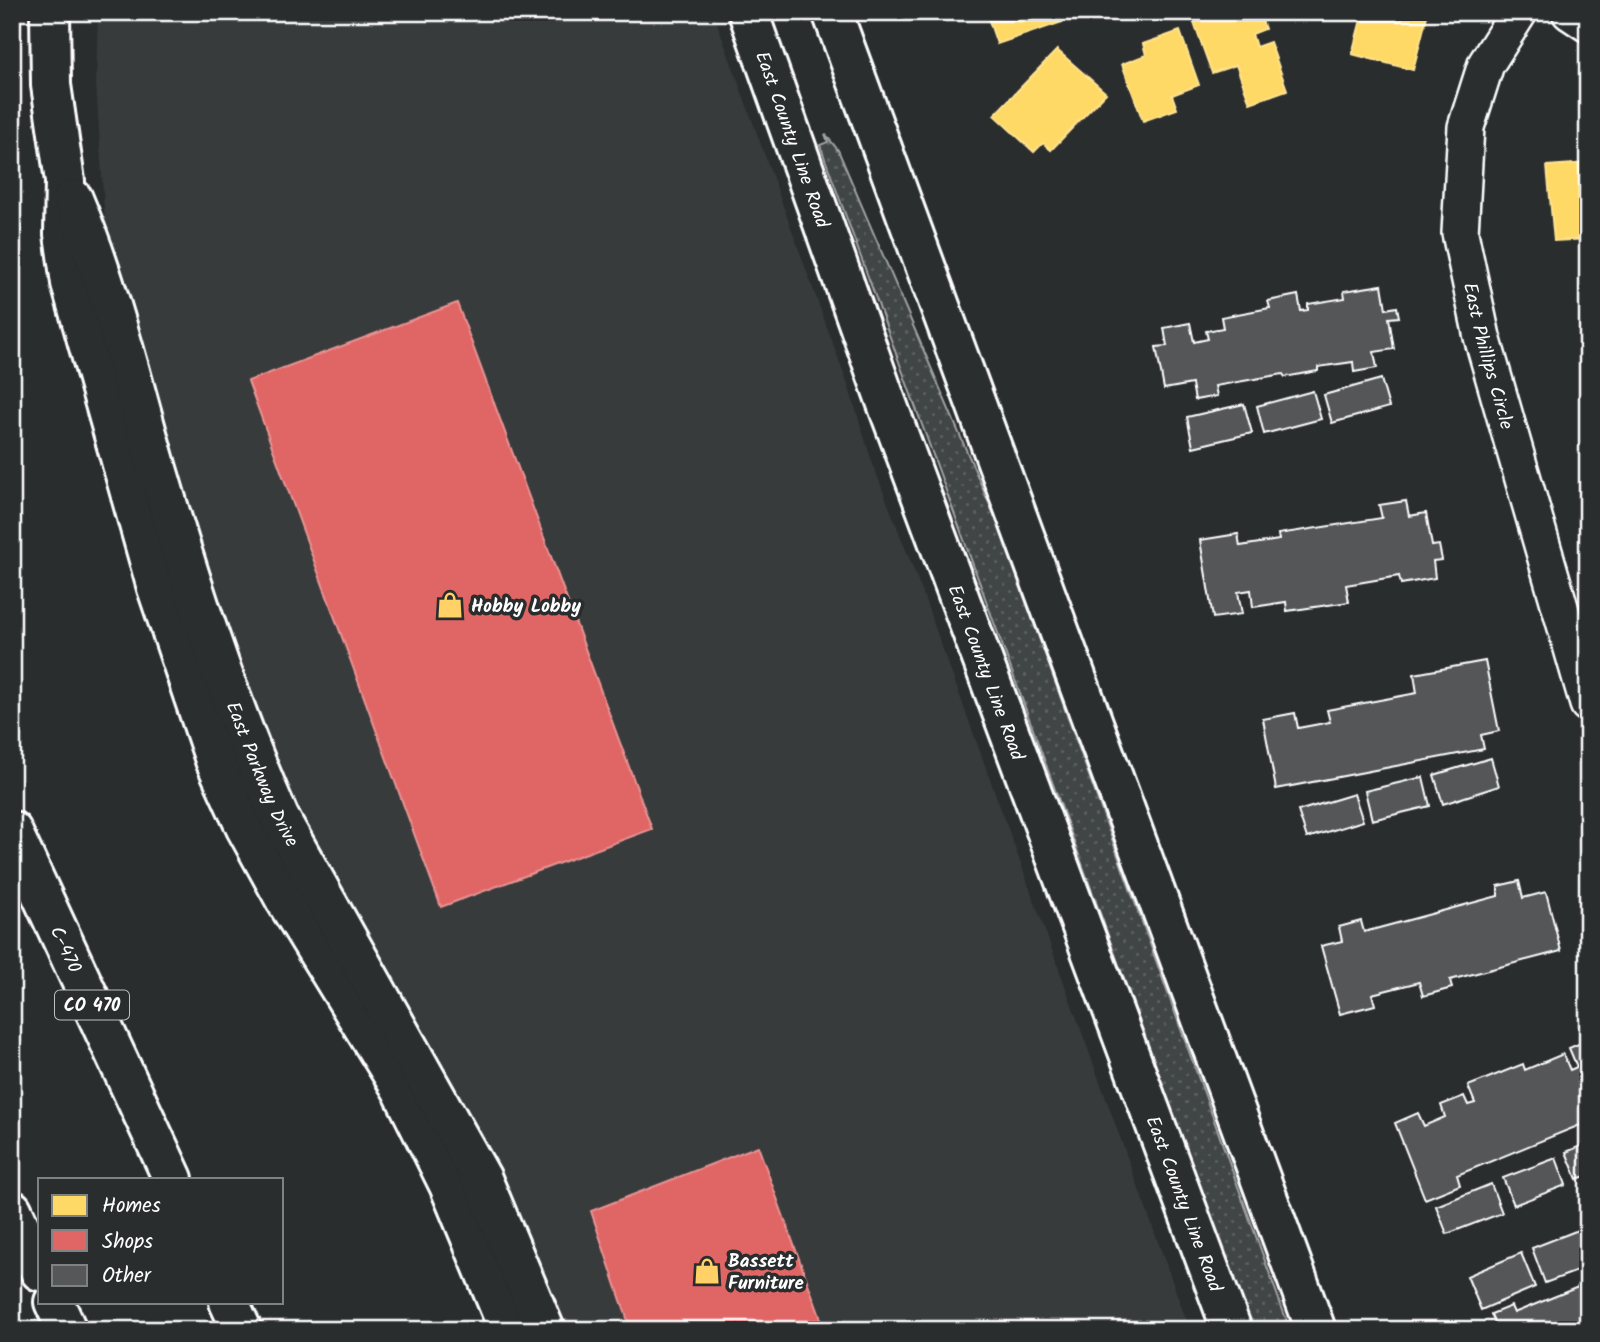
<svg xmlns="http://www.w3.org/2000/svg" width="1600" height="1342" font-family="Kalam,sans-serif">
<defs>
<pattern id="grass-dots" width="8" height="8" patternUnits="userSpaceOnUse" patternTransform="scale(1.75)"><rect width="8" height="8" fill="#414445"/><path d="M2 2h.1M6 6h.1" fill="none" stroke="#5e6061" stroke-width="1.8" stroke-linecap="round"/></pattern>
</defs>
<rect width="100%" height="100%" fill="#2a2d2e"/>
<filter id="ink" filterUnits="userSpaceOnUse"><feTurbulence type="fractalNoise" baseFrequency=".0143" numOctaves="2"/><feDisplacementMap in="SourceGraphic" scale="14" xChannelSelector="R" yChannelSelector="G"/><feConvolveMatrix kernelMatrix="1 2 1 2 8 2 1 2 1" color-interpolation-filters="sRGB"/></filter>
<g filter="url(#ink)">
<path fill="#373a3b" d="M98 12H713L849 388 873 465 920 586 1190 1330H564L508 1193 444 1067 283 786 208 576 105 223 96 84Z"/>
<path fill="url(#grass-dots)" stroke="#a0a2a2" stroke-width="2" d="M825 134 838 150 997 522 1290 1330H1252L820 145 828 142Z"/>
<path fill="#ffd966" stroke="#ffe494" stroke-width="2" d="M986 12H1059L1062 22 997 44Z
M1190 12H1259L1265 29 1252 34 1256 47 1270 42 1287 90 1250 103 1236 65 1212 73Z
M1281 12H1343L1342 16 1281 14Z
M1363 12H1428L1413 70 1352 54Z
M1180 31 1199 85 1172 95 1177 109 1143 121 1122 64 1146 55 1143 44Z
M1057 50 1106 93 1051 150 1043 143 1034 152 994 115Z
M1588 163V239L1554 241 1547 166Z"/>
<path fill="#e06666" stroke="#e99494" stroke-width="2" d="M457 303 652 829 441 907 248 381Z
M758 1146 825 1330H631L591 1211Z"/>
<path fill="#555758" stroke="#fff" stroke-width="2" d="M1382 285 1386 309 1397 307 1399 317 1389 318 1394 349 1374 352 1377 368 1354 372 1353 362 1318 367V371L1285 377 1283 374 1215 386 1217 396 1195 400 1192 384 1164 389 1156 347 1167 346 1164 328 1190 323 1194 342 1208 339 1206 331 1223 328 1221 317 1270 308 1268 301 1298 295 1301 311 1308 310V304L1345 298 1344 291Z
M1381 379 1389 407 1332 423 1324 395Z
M1313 391 1321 419 1264 434 1257 406Z
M1244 404 1252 433 1193 447 1187 417Z
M1406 501 1409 516 1426 513 1432 546 1439 545 1442 560 1433 561 1435 578 1401 584 1399 576 1346 585 1349 602 1287 611 1286 602 1253 607 1251 590 1238 592 1242 614 1213 618 1200 540 1238 534 1240 546 1279 540 1278 534 1382 518 1379 505Z
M1485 661 1499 731 1481 735 1484 749 1276 789 1263 719 1295 713 1298 728 1330 722 1327 710 1417 693 1414 674Z
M1491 758 1499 786 1443 804 1434 775Z
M1423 777 1430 806 1372 820 1365 791Z
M1354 794 1363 821 1307 838 1298 811Z
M1519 881 1523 898 1546 892 1561 951 1450 980 1452 988 1423 996 1419 982 1372 994 1375 1005 1340 1014 1321 946 1342 941 1339 927 1361 921 1364 932 1498 896V886Z
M1588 1040V1130L1585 1123 1457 1175 1460 1185 1425 1199 1395 1123 1418 1113 1424 1126 1445 1117 1441 1105 1464 1096 1468 1105 1475 1103 1468 1086 1523 1064 1525 1070 1563 1054 1570 1070 1577 1067 1569 1048Z
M1588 1143V1175L1577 1179 1566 1152Z
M1556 1158 1566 1185 1514 1205 1503 1178Z
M1491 1184 1502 1213 1447 1234 1436 1206Z
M1586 1227 1588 1267 1545 1283 1532 1248Z
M1521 1253 1535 1287 1481 1310 1467 1276Z
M1588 1283V1330H1494L1497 1329 1491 1314 1511 1306 1514 1313Z"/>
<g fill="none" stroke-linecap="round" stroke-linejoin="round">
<g stroke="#fff" stroke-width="40">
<g id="street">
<path id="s1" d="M1519 12 1486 64 1466 127 1460 233 1482 337 1588 704"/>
<path d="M1570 12 1588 24"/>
</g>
</g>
<g stroke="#fff" stroke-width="44">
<g id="secondary">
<path d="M50 12 51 85 65 181 64 234 71 283 157 588 215 760 246 828 285 899 401 1088 449 1185 509 1330"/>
<path id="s2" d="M748 12 886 401 1232 1330"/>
<path d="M832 12 1316 1330"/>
<path id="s3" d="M73 199C109 284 130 374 155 462 190 582 229 703 279 817L482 1179 545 1330"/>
</g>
</g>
<g stroke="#fff" stroke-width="44">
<g id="highway">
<path id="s4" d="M12 831 173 1179"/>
<path d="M12 1210 40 1271"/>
<path d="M54 1302 67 1330"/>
<path d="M229 1302 242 1330"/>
</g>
</g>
<use href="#street" stroke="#2a2d2e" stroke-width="35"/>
<use href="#secondary" stroke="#2a2d2e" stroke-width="38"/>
<use href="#highway" stroke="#2a2d2e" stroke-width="38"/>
</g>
</g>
<defs>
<g id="shop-bare" transform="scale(2.1)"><path d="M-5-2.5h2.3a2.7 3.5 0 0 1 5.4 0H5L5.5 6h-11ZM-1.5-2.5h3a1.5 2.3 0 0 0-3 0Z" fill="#ffd166" stroke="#2a2d2e" stroke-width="2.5" paint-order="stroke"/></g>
</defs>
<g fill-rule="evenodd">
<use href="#shop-bare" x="450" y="605"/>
<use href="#shop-bare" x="707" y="1271"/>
</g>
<g text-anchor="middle" stroke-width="7" stroke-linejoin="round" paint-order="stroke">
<rect fill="#2a2d2e" stroke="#bfc0c0" stroke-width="2" x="55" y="990.5" width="74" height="29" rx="5"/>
<g font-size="18" font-weight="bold" fill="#fff">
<text x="92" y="1011">CO 470</text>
</g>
<g font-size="19" fill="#fff" stroke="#2a2d2e">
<text dy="7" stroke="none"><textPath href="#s2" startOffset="135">East County Line Road</textPath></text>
<text dy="7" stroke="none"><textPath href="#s1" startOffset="360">East Phillips Circle</textPath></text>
<text dy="7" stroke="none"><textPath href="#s2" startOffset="702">East County Line Road</textPath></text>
<text dy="7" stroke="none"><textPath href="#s3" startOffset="606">East Parkway Drive</textPath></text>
<text dy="7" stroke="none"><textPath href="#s4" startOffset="130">C-470</textPath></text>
<text dy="7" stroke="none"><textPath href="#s2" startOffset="1269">East County Line Road</textPath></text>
</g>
<g font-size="19" font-weight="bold" fill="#fff" stroke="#2a2d2e" text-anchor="start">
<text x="471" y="612">Hobby Lobby</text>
<text x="728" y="1267">Bassett<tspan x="728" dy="22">Furniture</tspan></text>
</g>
</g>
<rect width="1600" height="1342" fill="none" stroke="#2a2d2e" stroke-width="42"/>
<rect x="21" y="21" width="1558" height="1300" fill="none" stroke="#fff" stroke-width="2.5" filter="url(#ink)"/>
<rect x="38" y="1178" width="245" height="126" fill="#2a2d2e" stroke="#7f8182" stroke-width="2"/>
<rect x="52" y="1195" width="35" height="21" fill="#ffd966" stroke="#7f8182" stroke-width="2"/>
<text x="102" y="1212" font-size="21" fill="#ffffff">Homes</text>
<rect x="52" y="1230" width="35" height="21" fill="#e06666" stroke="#7f8182" stroke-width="2"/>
<text x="102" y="1248" font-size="21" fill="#ffffff">Shops</text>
<rect x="52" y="1265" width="35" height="21" fill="#555758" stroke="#7f8182" stroke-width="2"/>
<text x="102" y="1282" font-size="21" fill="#ffffff">Other</text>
</svg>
